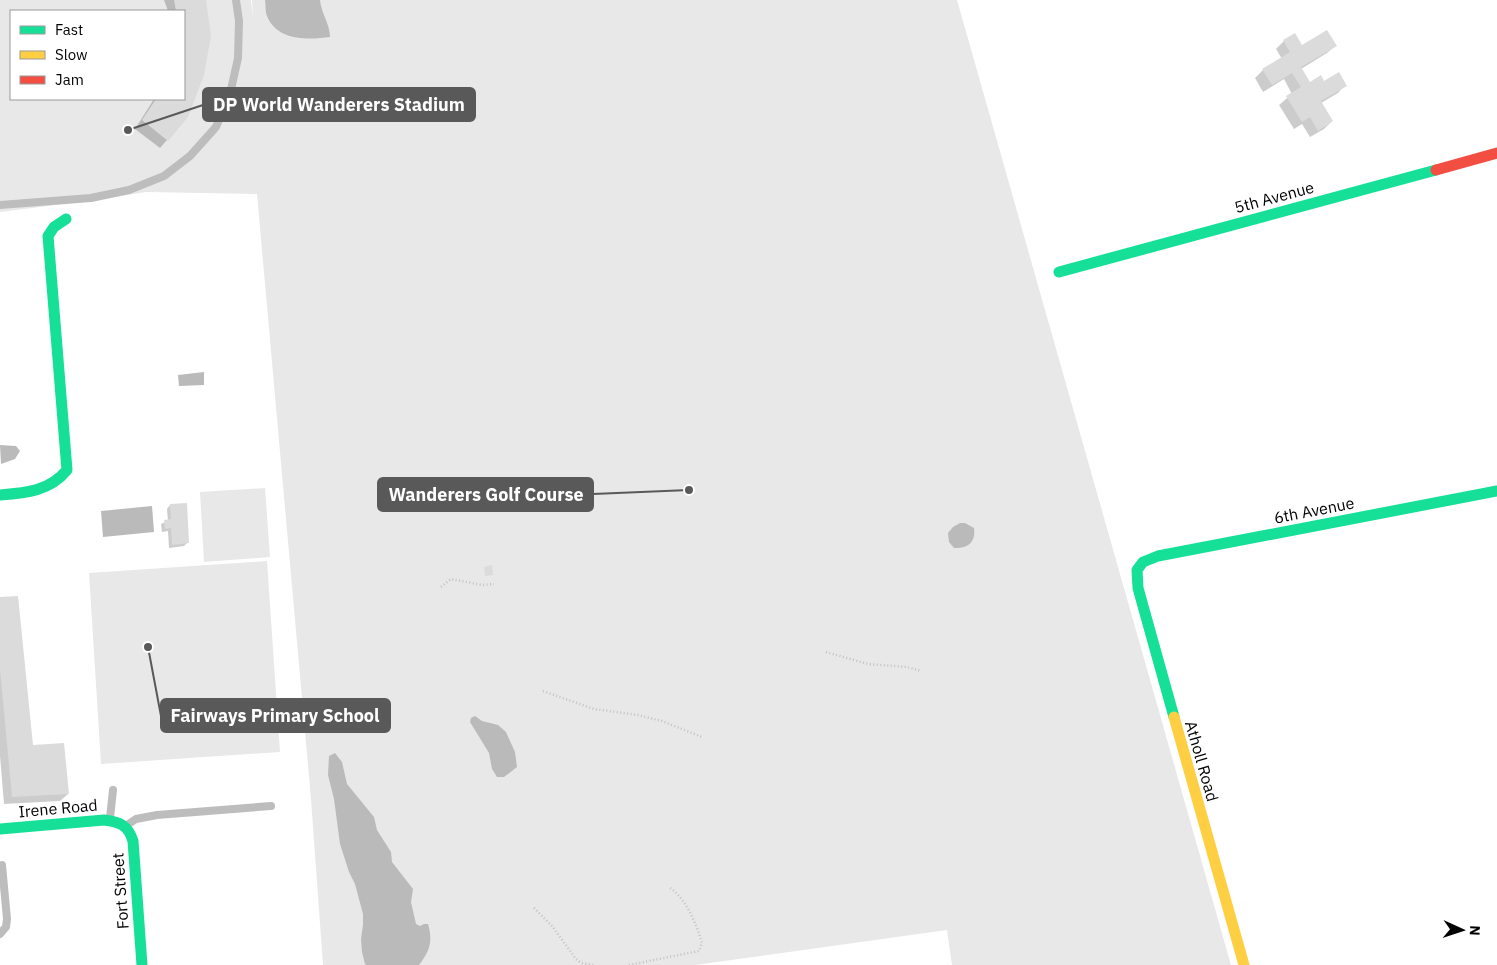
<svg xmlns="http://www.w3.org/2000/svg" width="1497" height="965" font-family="'IBM Plex Sans',sans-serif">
<rect width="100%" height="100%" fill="#fff"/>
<path fill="#e8e8e8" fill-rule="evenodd" d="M0 0H251L253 18 252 0H957L1231 965H952L947 930 695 965H323L311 799 257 194 146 192 96 200 0 212ZM11 11H184V99H11Z
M265 488 270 557 204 562 200 492Z
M267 561 280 752 101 764 89 573Z"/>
<path fill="#bababa" d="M265 0H320C321 13 330 24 330 37 308 40 277 41 267 16 265 11 266 5 265 0Z
M204 372V385L179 386 178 375Z
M0 445 16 446 20 451 15 459 1 464Z
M152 506 154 532 103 537 101 511Z
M960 523H965L974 528C976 542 968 549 954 548L949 542 948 533 953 527Z
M475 716 482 721 498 725 506 732 515 752 517 767 504 777H497L492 769 489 753 470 722 471 718Z
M335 753 342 762 347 784 374 817 377 830 391 852 392 862 413 889 411 902 416 924 420 926 424 924H428C433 941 430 951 419 965H366L365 964 362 952 361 939 363 925V914L355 884 349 872 340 844 334 799 328 775 329 756Z"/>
<path fill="#0003" d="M164 0H205L203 75 167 140 160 148 135 129 154 99H184V11H168Z
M1284 41 1302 47 1335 46 1327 53 1301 69 1309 84 1324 83 1345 85 1338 93 1321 103 1332 121 1324 129 1310 137 1302 124 1294 129 1279 105 1292 94 1284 79 1263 92 1255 78 1263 70 1282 59 1276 49Z
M170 505 188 542 184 546 169 548 168 531 162 532 161 524 168 521 167 509Z
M0 598 31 747 68 794 60 801 4 804 0 756Z"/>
<path fill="#dbdbdb" d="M174 0H206L211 36 204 75 188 117 168 141 142 120 156 99H184V11H176Z
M1327 30 1337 46 1301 67 1310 82 1321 75 1324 81 1339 72 1347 86 1321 101 1333 121 1318 131 1310 117 1302 122 1286 96 1301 87 1292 73 1272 85 1262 69 1290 52 1283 40 1295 33 1302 45Z
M187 503 189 543 172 545 171 528 165 529 164 520 171 519 170 504Z
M492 565 493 575 485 576 484 567Z
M18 596 33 745 64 743 69 794 12 797 0 669V597Z"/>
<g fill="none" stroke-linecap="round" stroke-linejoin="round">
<path stroke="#c2c2c2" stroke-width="2.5" stroke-dasharray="1 2.5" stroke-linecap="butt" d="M441 587 451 579 482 585 494 584
M826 652 868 664 907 667 921 671
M543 691 594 709 638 715 662 721 702 737
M534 908 552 926 576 959 581 963 594 965
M629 965 699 951 702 943C696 923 687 900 669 887"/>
<path stroke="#bdbdbd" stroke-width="8" d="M0 205 91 198 129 190 164 176 190 156 216 127 230 94 238 58 239 21 236 0
M110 818 113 790
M127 825 136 819 157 815 271 806
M0 934 6 927 7 919 2 865"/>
<path stroke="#16e098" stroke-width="11" d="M1059 272 1436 170
M0 495C26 493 50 491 67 470L48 236 54 227 66 219
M1174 717 1138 588 1137 570 1143 562 1158 556 1497 491
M0 829 104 820C120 822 128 825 133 841L142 965"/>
<path stroke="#ffcf43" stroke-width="11" d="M1174 717 1244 965"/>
<path stroke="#f24e42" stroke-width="11" d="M1436 170 1497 153"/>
</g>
<g text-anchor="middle" stroke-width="4.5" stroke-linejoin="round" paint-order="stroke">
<g font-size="16" fill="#000" stroke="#fff">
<text transform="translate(1274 197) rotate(-15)" y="6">5th Avenue</text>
<text transform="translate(1314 510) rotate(-11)" y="6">6th Avenue</text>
<text transform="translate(1202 761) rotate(74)" y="6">Atholl Road</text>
<text transform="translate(58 808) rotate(-5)" y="6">Irene Road</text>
<text transform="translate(120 891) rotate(-94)" y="6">Fort Street</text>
</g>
</g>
<path fill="none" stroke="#595959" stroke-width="2" d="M128 130L203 105M689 490L593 494M148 647L161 716"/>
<g fill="#595959" stroke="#fff" stroke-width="2">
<circle cx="128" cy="130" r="5"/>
<circle cx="689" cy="490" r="5"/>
<circle cx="148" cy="647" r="5"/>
</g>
<g fill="#595959" stroke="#595959" stroke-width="2">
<rect x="203" y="88" width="272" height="33" rx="5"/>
<rect x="378" y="478" width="215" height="33" rx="5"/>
<rect x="161" y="699" width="229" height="33" rx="5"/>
</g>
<g font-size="18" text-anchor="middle" font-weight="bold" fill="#fff">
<text x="339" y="111">DP World Wanderers Stadium</text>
<text x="486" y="501">Wanderers Golf Course</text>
<text x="275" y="722">Fairways Primary School</text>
</g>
<rect x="10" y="10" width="175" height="90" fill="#ffffff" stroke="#999999"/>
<rect x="20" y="26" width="25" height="8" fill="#16e098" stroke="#999999"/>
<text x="55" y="35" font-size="15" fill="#000000">Fast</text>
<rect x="20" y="51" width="25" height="8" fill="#ffcf43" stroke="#999999"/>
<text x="55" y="60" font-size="15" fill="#000000">Slow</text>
<rect x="20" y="76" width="25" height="8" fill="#f24e42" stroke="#999999"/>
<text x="55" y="85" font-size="15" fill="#000000">Jam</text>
<g transform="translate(1462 930) rotate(93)" stroke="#ffffff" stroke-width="4" paint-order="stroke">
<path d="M0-4L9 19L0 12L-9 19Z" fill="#000000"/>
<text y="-8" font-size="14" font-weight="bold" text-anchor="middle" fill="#000000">N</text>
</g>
</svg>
